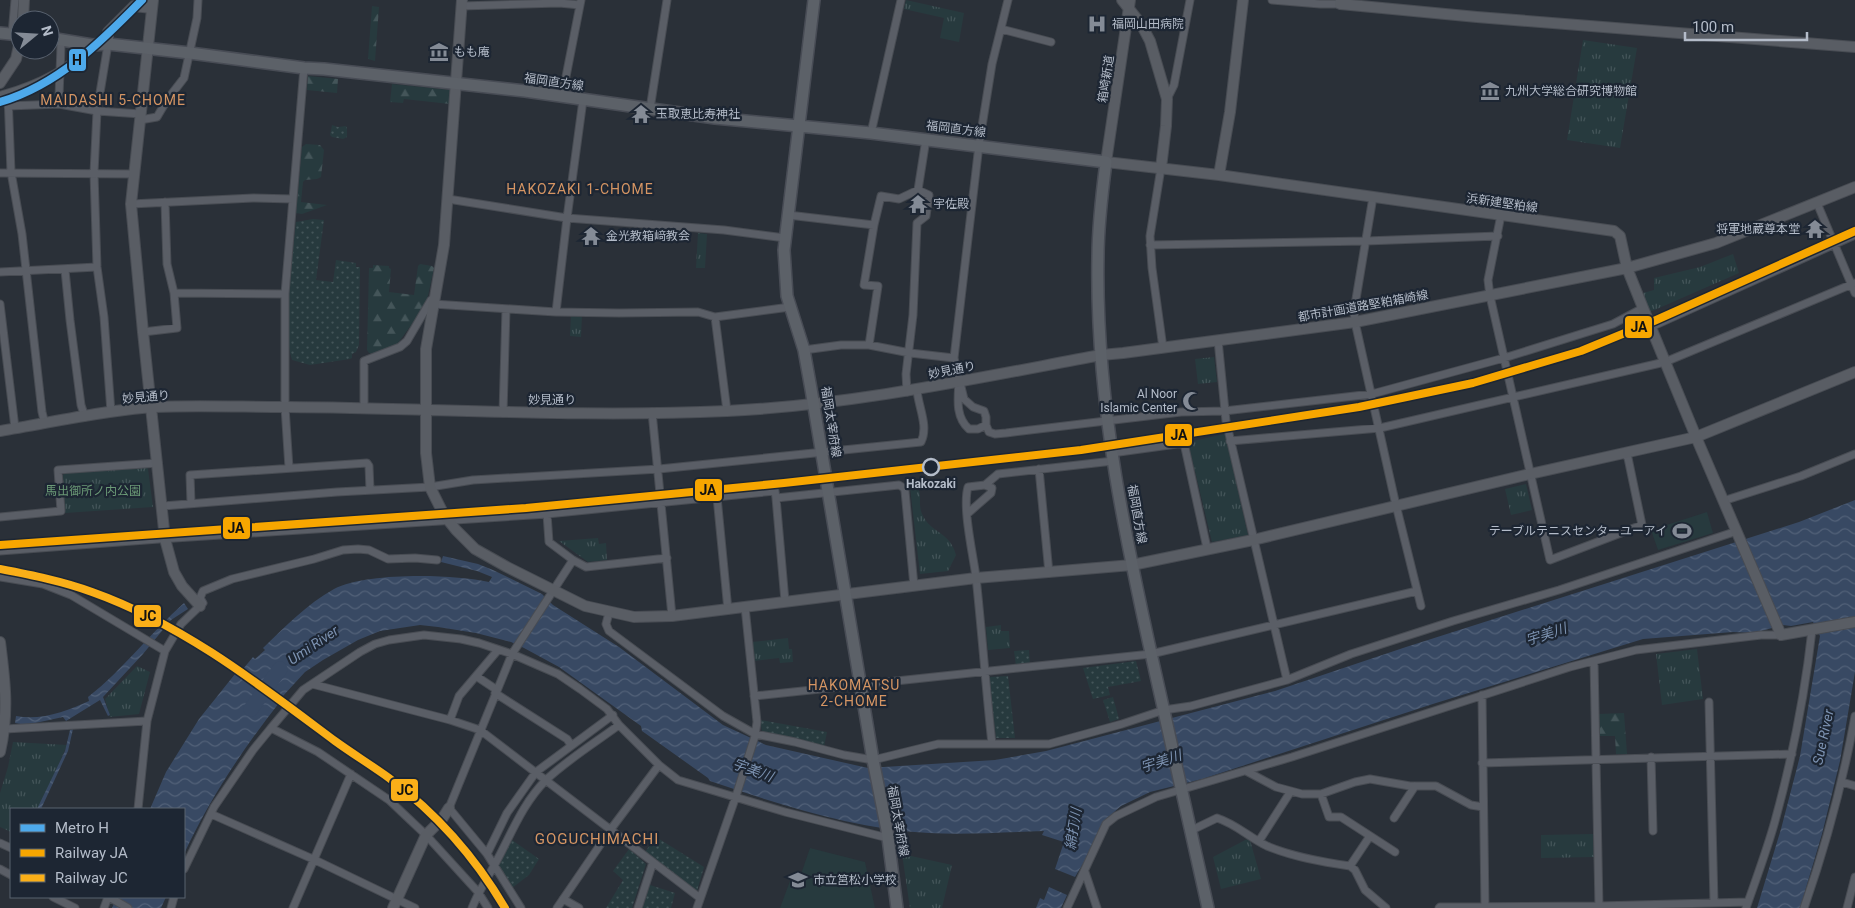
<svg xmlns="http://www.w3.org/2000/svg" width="1855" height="908" font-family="Roboto,'Noto Sans JP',sans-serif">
<defs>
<pattern id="grass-dots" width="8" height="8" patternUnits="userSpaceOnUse" patternTransform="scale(1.25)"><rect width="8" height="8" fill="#273a3e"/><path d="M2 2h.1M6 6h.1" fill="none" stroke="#445559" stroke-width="1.8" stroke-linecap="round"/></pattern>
<pattern id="forest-firs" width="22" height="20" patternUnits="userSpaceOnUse" patternTransform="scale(1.25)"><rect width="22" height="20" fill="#273a3e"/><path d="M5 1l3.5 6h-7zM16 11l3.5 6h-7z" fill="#445559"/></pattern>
<pattern id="park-tufts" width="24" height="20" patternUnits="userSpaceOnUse" patternTransform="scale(1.25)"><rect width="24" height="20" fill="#273a3e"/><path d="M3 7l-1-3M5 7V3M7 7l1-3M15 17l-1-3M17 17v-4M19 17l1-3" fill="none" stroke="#445559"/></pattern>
<pattern id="water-waves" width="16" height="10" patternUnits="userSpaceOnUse" patternTransform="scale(1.25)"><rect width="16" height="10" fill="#384963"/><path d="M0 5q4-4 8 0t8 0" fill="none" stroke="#526178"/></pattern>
</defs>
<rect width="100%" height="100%" fill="#2a3038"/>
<path fill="url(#grass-dots)" d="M332 125 338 127 346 126 347 128V137L343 139 332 137 330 135Z
M313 219 324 220 316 280 333 282 336 260 356 263V267H360L359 345 356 352 352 354V358L350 359 310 365 292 360C281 323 292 261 296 222Z
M1029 650 1030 665 1016 666 1014 651Z
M1136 661 1141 681 1108 687 1110 695 1093 699 1083 668Z
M1008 676 1015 738H996L989 677Z
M1113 697 1119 719 1110 722 1103 700Z
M760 720 827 732 824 747 762 731Z
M656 837 704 867 697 891 645 852Z
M512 840 539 859 529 875 512 888 498 866Z
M629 849 646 864 632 908H606L623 880 613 871Z
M650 885 675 893 671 908H642Z"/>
<path fill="url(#forest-firs)" d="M372 6 379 7 375 61 368 59Z
M308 76 338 79 337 93 307 90Z
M392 84 451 90 450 104 404 99 403 103 390 102Z
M306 144 320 145 324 150 321 177 317 179 305 180 303 182 301 202 327 205 302 214 296 213 302 147Z
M420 264 432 266 434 268 426 305 395 347 375 354 369 353 367 350 369 268H373V265L389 266V268L391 269 389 292 414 295 418 266Z
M1624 713 1627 754H1616L1615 736H1600L1599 714Z"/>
<path fill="url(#park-tufts)" d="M906 0 964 13 959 42 940 38 944 18 904 9Z
M1583 40 1637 48 1620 148 1567 140Z
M698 233 707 234 705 268H696Z
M1733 254 1739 273 1650 312 1643 293 1654 290V278L1700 267Z
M571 314 582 315 581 337 570 336Z
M1214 357 1217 382 1198 384 1195 359Z
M1225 434 1248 535 1212 542 1188 442Z
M146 467 148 469 153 507 65 513 63 475 65 473Z
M1526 484 1532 510 1511 515 1505 489Z
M910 487H918C922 496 918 505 922 514 931 534 950 531 956 555L948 571 920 574Z
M598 538 599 544 606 543 607 560 588 562 559 541Z
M1001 625V631H1009L1010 648 988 650 986 627Z
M788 638 789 649H792L793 662 780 663 779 658 754 661 752 642Z
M1697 649 1703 699 1662 705 1656 654Z
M137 666 150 672 139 714 110 717 105 699Z
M13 742 67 745 39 809H11V832L0 827V793L8 767Z
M1593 834 1594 857 1541 858V835Z
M1247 839 1250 840 1261 879 1221 889 1213 857Z
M902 854 952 865 942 908H910Z"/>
<path fill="#273a3e" d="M1707 512 1713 533 1658 550 1651 530Z
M810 848 865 862 875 908H780L790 881 798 883Z"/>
<path fill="url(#water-waves)" d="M1855 500V672L1840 761 1822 834 1800 908H1757L1781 829 1800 756 1820 636 1813 622 1791 626 1783 625 1754 633 1733 632 1643 639 1436 703 1202 779 1150 792 1121 806 1105 820 1094 845 1075 877 1055 869 1064 842 1042 835 1044 831C1006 832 967 835 929 833 854 829 781 805 710 781L708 778 642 731 641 726 559 667 524 648 511 642 476 633 438 627 420 625 380 631 358 640 323 660 305 672 283 696 243 669 253 657 255 659 265 650 263 648C285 627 307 604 334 589 367 572 453 574 489 582L492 577 477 571 441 562 443 556 478 564 493 570 542 594 553 605 619 647 723 725 766 745 868 768 995 760 1046 751 1275 691 1406 647 1799 522Z
M184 603 188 609 171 620 143 654 103 697 110 715 108 716 100 700 66 721 63 717 26 725 15 723 16 716C41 721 67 711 89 701L88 697C124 669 150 633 184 603Z
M235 674 279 703C242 750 209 800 184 854V809H150L166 772 199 719Z
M73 729 68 751 41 809H37L65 751 70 730Z
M1049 887 1067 895 1061 908H1036L1040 898 1044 900Z
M117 897H166L161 908H112Z"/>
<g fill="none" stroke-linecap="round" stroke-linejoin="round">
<path stroke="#384963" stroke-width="15" d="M251 709 280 669"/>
<g stroke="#484c53" stroke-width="9">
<path id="street" d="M1272 0 1320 4H1340
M462 6 559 3 580 5
M1001 29 1051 42
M12 34 15 0
M108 44 97 111 94 173 97 267 104 317 111 412
M8 95 11 172 22 234 42 412 45 424
M562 97 581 0
M1167 99 1174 85 1190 0
M59 104C59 82 61 61 61 39
M8 106 59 104 97 111 141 114
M650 109 667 0
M140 120 157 117 167 100 184 78 197 18 198 0
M871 133 901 0
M1161 168 1150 236 1152 268 1163 348
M0 173 135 174
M1373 197 1354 311 1355 322 1395 501 1421 606
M448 199 567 218 583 100
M165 202 167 264 174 293
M1817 203 1855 293
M131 204 253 198 293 199
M788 215 874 225 864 285 878 286 869 345
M1501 215 1488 280 1490 296 1550 560 1642 525 1628 458 1624 453
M874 225 881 196 899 199 918 190
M1150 245 1366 241 1498 236
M65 270 70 320 81 405 85 417
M0 272 97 267
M0 304 15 428
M433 304 556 312 619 313 698 312 715 317 790 307
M556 312 567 218 724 230 785 238
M715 317 727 411
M1651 327 1855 235
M143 332 177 328 174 293 285 294
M1218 340 1226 421 1287 680
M804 350 841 345H869L910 353 954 358
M959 381C958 398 955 417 969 429H978L986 425V417L984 411 973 407 964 399 954 358 979 145 992 64 1008 0
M907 392 906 374 913 315 917 223 926 216 929 195 918 190 926 139
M364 407V361L400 347 407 341 431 300
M652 412 672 616
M503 413 506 309
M986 425 989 432 995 434 1006 433 1181 412 1224 411 1372 394 1504 358 1613 324 1643 308
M1230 441 1380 428 1665 362 1855 283
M1112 453 1184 443 1207 548
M289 468 285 407V294L304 68
M1039 469 1049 573
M985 485 998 474 1113 461
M717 497 728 610
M776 498 785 601
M1723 501 1801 476 1855 454
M191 503 190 475 367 463 369 466 370 490
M163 506 337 492 430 487 473 480 659 469 921 442C929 426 918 406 917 390
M547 514 549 542 573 560 586 567 667 558
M967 514 991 493 992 488 985 485 968 487C962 507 973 554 976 577 982 633 986 689 992 744
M0 517 61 511 58 470 158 463
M0 551 159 539 547 514 775 491 776 498 899 485 904 488 905 491 914 586
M0 577 43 584 71 595 165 651
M609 613 606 624 609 631 723 716 755 734 795 742 844 755 873 760 938 744H1049L1122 724 1164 710 1191 706 1287 680 1351 654 1453 621 1559 590 1737 531
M1594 661 1599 908
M476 676 497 690
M312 684 450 720 480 730 700 898
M495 693 567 739 571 745
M1482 695 1485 907
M754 696 1151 654 1417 591
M1709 702 1714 902
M450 720 459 696 498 650
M271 728 303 690 360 652 375 644 389 640 424 635 461 639 479 643 512 654 558 674 580 689 607 709 619 725 659 765 678 780 785 812 888 838
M5 729 147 721
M1651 757 1653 831
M1482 763 1792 754
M1246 771 1276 787 1302 794H1321L1355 782 1370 779 1410 786H1436L1471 805 1483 807
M1842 782 1855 786
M1321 794 1329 817H1341L1395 852
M138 809 147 721 165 651 181 624 203 603 200 598 203 591 232 579 314 559 343 550 358 549 369 550 388 559 415 558 437 560
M211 814 315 860 415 908
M1394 818 1415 786
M1190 831 1217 818C1236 824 1250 838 1267 846 1293 857 1323 862 1350 866L1355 870 1365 890 1386 908
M1259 841 1291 791
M0 843 11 848
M487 854 507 813 536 772 613 715
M1350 866 1370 836
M0 869 11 875
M184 869 214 807 253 750 271 728 318 752 389 800 426 835 478 892 488 908
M1085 872 1097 908
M53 897 75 908
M109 897 128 908
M563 899 579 908
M104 908 108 897
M171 908 174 897
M293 908 351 774
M472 908C478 892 487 879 495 864 511 835 522 804 546 780 567 760 596 742 619 725
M521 908 487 854 449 808 512 654 573 560
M557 908 611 829 659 765
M638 908 653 862
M697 908 736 796 755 736 757 722 745 607
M1067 908 1106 824 1116 816 1156 797 1292 757 1570 667 1636 650 1761 635H1781
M1439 908 1440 907 1599 906 1748 902
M1746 908C1756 879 1767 850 1775 821 1792 759 1805 694 1812 630
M1804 908C1826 845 1843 782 1855 716
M1847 908 1855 877"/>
</g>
<g stroke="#484c53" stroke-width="12">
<path id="secondary" d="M153 0 131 204 143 332 165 539 174 572 182 586 200 606
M462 0 444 245 426 349V453L430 487 444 515 456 530 475 549 507 567 585 606 634 617 672 616 976 578 1132 565 1253 540 1530 474 1696 437 1855 372
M1122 0 1141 24 1150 41 1167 99 1166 126 1161 168
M1130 0 1106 162 1219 175 1614 231 1620 236 1627 268 1643 308 1696 437 1781 635 1855 622
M1341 0 1340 4 1477 17 1855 47
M23 20 24 0
M108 44V32L134 6 152 8
M0 83 16 59 20 41
M0 97C33 88 70 72 92 45
M1219 175 1230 112 1243 0
M0 431C49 423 105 410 154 407 198 405 243 407 287 407 434 408 580 418 727 411 853 405 977 378 1101 355L1123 353 1355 322 1627 268 1716 243 1855 187
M0 642C5 681 9 713 0 752
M393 908 426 835 442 819 449 808"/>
</g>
<g stroke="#484c55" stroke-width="14">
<path id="primary" d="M814 0 784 250 787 296 804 350 811 389 873 760 887 830 897 908
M0 33 20 35
M50 38 92 45 108 44 190 53 304 68 324 69 525 91 715 118 871 133 1106 162C1102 193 1098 225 1098 256 1095 403 1127 547 1159 689 1176 762 1191 835 1208 908"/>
</g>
<use href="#street" stroke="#5a5e66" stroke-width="7"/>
<use href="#secondary" stroke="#595d64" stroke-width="10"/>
<use href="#primary" stroke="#5c6168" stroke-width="11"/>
<g stroke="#1d2633" stroke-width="11">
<path id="rail-1" d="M0 545 526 508 784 483 1081 450 1359 407 1473 383 1581 351 1654 321 1855 231"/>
</g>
<g stroke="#1d2633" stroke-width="11">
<path id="rail-2" d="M0 569C31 575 62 581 92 592 182 624 260 685 335 741 353 754 371 765 389 778 436 813 475 857 505 908"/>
</g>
<use href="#rail-1" stroke="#f7a600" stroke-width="8"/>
<use href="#rail-2" stroke="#faaf18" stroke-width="8"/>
<g stroke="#1d2633" stroke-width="11">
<path id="metro-1" d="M0 102C58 85 101 42 142 0"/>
</g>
<use href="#metro-1" stroke="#4da9eb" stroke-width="8"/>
</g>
<defs>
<g id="hospital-bare" transform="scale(1.5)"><path d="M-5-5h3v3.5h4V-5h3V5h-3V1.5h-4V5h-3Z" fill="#848b96" stroke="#1d2633" stroke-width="2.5" paint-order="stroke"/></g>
<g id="museum-bare" transform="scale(1.5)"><path d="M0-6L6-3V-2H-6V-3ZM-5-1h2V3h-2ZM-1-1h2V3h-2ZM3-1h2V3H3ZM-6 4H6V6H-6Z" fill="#848b96" stroke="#1d2633" stroke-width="2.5" paint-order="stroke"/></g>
<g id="temple-bare" transform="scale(1.5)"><path d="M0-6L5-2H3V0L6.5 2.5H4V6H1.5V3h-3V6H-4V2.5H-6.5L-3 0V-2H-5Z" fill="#848b96" stroke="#1d2633" stroke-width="2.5" paint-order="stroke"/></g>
<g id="mosque-bare" transform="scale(1.5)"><path d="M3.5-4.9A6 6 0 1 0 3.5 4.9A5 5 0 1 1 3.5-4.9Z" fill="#848b96" stroke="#1d2633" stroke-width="2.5" paint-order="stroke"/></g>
<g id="stadium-bare" transform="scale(1.5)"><path d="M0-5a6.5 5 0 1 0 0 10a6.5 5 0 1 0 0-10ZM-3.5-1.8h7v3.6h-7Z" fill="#848b96" stroke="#1d2633" stroke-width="2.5" paint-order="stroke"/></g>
<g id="school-bare" transform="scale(1.5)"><path d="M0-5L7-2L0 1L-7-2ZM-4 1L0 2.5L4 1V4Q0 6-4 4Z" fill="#848b96" stroke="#1d2633" stroke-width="2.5" paint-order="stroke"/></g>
</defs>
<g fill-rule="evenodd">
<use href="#hospital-bare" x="1097" y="24"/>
<use href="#museum-bare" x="439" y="52"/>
<use href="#museum-bare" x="1490" y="91"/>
<use href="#temple-bare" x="641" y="114"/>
<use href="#temple-bare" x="918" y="204"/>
<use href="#temple-bare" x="1815" y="229"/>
<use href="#temple-bare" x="591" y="236"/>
<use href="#mosque-bare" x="1192" y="401"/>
<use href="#stadium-bare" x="1682" y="531"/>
<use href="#school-bare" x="798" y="880"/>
</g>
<circle fill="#1d2633" stroke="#b4bcc9" stroke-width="2.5" cx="931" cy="467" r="8"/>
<g text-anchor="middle" stroke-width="4.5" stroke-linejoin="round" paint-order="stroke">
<g font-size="12" fill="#b4bcc9" stroke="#1d2633" text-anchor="start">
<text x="1112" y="28">福岡山田病院</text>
<text x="454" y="56">もも庵</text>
<text x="1505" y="95">九州大学総合研究博物館</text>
<text x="656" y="118">玉取恵比寿神社</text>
<text x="933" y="208">宇佐殿</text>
<text x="1800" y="233" text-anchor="end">将軍地蔵尊本堂</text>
<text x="606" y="240">金光教箱﨑教会</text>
<text x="1177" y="398" text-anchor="end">Al Noor<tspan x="1177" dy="14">Islamic Center</tspan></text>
<text x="1667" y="535" text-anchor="end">テーブルテニスセンターユーアイ</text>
<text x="813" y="884">市立筥松小学校</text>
</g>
<g font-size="12" fill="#b4bcc9" stroke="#1d2633">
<text transform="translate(1106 79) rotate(-81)" y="4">箱崎新道</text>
<text transform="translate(554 82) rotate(8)" y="4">福岡直方線</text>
<text transform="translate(956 129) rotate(7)" y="4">福岡直方線</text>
<text transform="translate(1502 203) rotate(8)" y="4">浜新建堅粕線</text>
<text transform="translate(1363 306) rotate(-10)" y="4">都市計画道路堅粕箱崎線</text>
<text transform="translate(952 370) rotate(-11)" y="4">妙見通り</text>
<text transform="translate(146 397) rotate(-5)" y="4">妙見通り</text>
<text x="552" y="404">妙見通り</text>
<text transform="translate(831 422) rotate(81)" y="4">福岡太宰府線</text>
<text transform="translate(1137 514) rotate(80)" y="4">福岡直方線</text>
<text transform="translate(898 821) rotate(80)" y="4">福岡太宰府線</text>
</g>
<g font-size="12" font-weight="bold" fill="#b4bcc9" stroke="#1d2633">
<text x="931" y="488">Hakozaki</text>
</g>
<g font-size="12" fill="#6b9a76" stroke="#1d2633">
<text x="93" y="495">馬出御所ノ内公園</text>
</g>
<g font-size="14" letter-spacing="1" fill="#d59563" stroke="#1d2633">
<text x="113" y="105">MAIDASHI 5-CHOME</text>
<text x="580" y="194">HAKOZAKI 1-CHOME</text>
<text x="854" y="690">HAKOMATSU<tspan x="854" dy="16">2-CHOME</tspan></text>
</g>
<g font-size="14" font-style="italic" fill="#7c92b1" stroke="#1d2633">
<text transform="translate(1546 634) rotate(-18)" y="5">宇美川</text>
<text transform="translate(313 645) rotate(-34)" y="5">Umi River</text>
<text transform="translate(1823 737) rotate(-78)" y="5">Sue River</text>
<text transform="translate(1161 761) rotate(-18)" y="5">宇美川</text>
<text transform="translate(753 770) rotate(20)" y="5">宇美川</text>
<text transform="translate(1073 829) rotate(-81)" y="5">綿打川</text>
</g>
<g font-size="15" letter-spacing="1" fill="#d59563" stroke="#1d2633">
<text x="597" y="844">GOGUCHIMACHI</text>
</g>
</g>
<g stroke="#1d2633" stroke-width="2">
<rect x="68" y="48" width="19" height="24" rx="5" fill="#4da9eb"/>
<rect x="1624" y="315" width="29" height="24" rx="5" fill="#f7a600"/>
<rect x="1164" y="423" width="29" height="24" rx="5" fill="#f7a600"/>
<rect x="694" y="478" width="29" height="24" rx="5" fill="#f7a600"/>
<rect x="222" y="516" width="29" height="24" rx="5" fill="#f7a600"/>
<rect x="133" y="604" width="29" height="24" rx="5" fill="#faaf18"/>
<rect x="390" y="778" width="29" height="24" rx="5" fill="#faaf18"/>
</g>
<g font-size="14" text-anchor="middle" font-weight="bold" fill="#111">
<text x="77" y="65">H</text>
<text x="1639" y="332">JA</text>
<text x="1179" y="440">JA</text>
<text x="708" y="495">JA</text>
<text x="236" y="533">JA</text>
<text x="148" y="621">JC</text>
<text x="405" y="795">JC</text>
</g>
<rect x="10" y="808" width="175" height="90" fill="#1d2633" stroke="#59626f"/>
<rect x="20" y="824" width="25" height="8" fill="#4da9eb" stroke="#59626f"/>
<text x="55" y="833" font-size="15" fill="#b4bcc9">Metro H</text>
<rect x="20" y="849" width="25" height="8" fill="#f7a600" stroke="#59626f"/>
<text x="55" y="858" font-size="15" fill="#b4bcc9">Railway JA</text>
<rect x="20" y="874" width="25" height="8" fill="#faaf18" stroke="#59626f"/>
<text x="55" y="883" font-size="15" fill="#b4bcc9">Railway JC</text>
<g transform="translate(35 35) rotate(72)"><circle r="24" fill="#1d2633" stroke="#59626f"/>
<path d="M0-4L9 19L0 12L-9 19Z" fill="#848b96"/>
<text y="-8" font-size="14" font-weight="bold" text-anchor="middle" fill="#b4bcc9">N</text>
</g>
<path d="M1685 32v8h122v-8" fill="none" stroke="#b4bcc9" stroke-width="2.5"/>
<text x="1692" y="32" font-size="15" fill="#b4bcc9" stroke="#1d2633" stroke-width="4" paint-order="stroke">100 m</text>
</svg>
